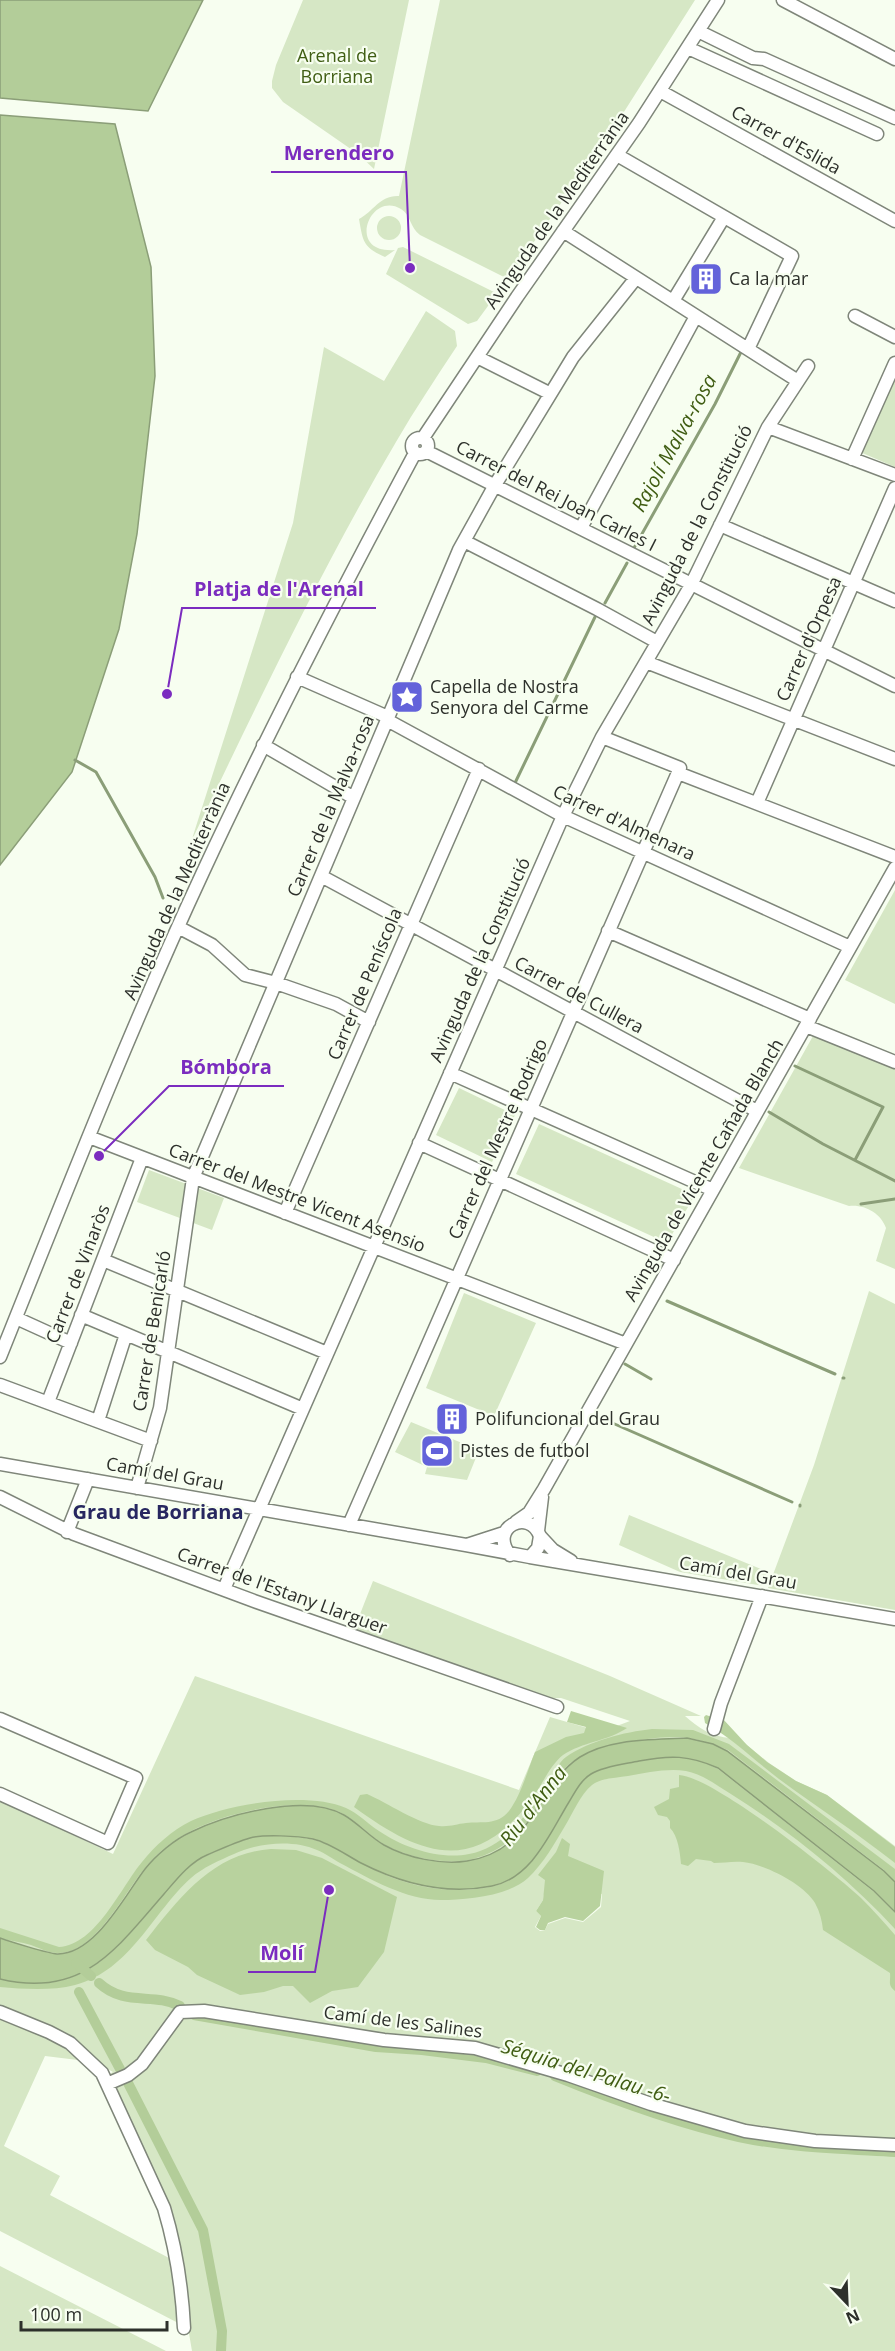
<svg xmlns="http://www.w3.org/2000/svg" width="895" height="2351" font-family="'Open Sans',sans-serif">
<rect width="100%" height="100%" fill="#f7fef0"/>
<path fill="#d6e7c5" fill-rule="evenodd" d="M303 0H409L374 169 358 154 283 102 272 88V81L276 65Z
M440 0H695L615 126 508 279 420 235C410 228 411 215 401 209 370 190 345 254 395 250L385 257C363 247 363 242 359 219 374 211 380 195 399 196Z
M377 228a12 12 0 1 1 24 0a12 12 0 1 1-24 0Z
M403 247 494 292 496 295 477 321 468 324 386 274 398 248Z
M426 311 455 331 457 346C436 378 415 409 396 442 320 571 256 707 191 842L293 523 324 347 384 381Z
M895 374V467L860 452Z
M895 890V1004L845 980Z
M813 1036 895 1067V1269L876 1261 886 1228C881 1213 864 1204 849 1206L739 1168Z
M459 1088 515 1115 492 1162 436 1135Z
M539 1124 695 1195 667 1243 516 1174Z
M149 1170 224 1198 212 1230 137 1202Z
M869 1291 895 1304V1610L768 1588 814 1465Z
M464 1293 536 1323 494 1416 426 1388Z
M411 1422 479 1450 467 1480 425 1474 427 1467 395 1452Z
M629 1515 768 1572 764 1586 680 1572 619 1545Z
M373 1581 610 1676 701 1716H685C698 1728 713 1737 730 1738L732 1733 769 1763 796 1781 827 1795 895 1846V2351H192L171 2228 106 2076 113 2072 0 2008V1800L113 1854 195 1676 519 1790 550 1717 601 1732 630 1721 561 1698H555L550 1703 353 1632ZM545 1888 602 1894 601 1907 583 1922 565 1918 548 1924 545 1930 540 1931 535 1927 541 1916 536 1911 543 1900Z
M0 2016 49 2033 86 2061 45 2056 4 2146 60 2176 50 2195 169 2258 184 2326 0 2231Z
M0 2266 166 2351H0Z"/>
<path fill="#b8d29e" d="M571 1711 627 1728C608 1741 582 1742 563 1755 550 1765 541 1787 531 1800 474 1876 421 1856 354 1807L360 1795 367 1794C386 1802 420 1825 439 1826 450 1827 456 1824 466 1823 481 1821 497 1826 509 1811 521 1795 527 1772 535 1752L566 1737 584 1733 586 1727 567 1722Z
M716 1714 723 1719 747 1745 767 1762 796 1781 827 1795 895 1847V1863C857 1833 817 1807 779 1779 754 1760 732 1738 705 1723L704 1717 706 1715 712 1717Z
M652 1729 693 1730 729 1744 895 1869V1882L884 1870 728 1750C715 1745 702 1740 689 1738 661 1733 587 1746 567 1766 561 1772 556 1781 551 1788 529 1820 514 1848 473 1859 448 1866 407 1857 385 1845 368 1835 355 1818 337 1811 298 1796 227 1812 191 1831 175 1839 156 1853 145 1868 124 1893 95 1955 57 1953 49 1953 39 1948 31 1945 21 1942 10 1941 0 1938V1928L59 1947C96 1945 121 1887 142 1862 155 1846 172 1830 191 1821 228 1804 306 1791 346 1808 358 1813 368 1824 379 1831 404 1848 440 1860 469 1854 509 1846 529 1810 550 1779 555 1772 559 1762 566 1757 589 1741 624 1732 652 1729Z
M677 1756 699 1760 718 1769 874 1892 895 1913V1929C848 1878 792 1833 734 1796 719 1787 703 1774 686 1771 667 1768 646 1773 628 1776 616 1778 601 1778 592 1785 580 1795 573 1813 565 1826 555 1843 543 1864 528 1878 509 1896 466 1900 441 1900 406 1900 370 1879 340 1863 333 1859 325 1853 317 1850 292 1839 258 1843 234 1854 220 1860 202 1868 191 1878 152 1913 131 1970 75 1985 52 1991 23 1989 0 1987V1979C83 1999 117 1950 164 1894 176 1879 191 1862 208 1855 221 1849 237 1842 250 1838 264 1834 299 1836 314 1840 336 1845 358 1862 379 1872 412 1888 457 1895 494 1886 533 1876 551 1832 570 1801 576 1791 582 1778 593 1773 618 1761 650 1759 677 1756Z
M679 1775C712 1776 833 1872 861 1898 873 1910 884 1922 895 1935V1991C887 1985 891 1981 890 1973L823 1930C822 1921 820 1912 815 1903 804 1884 764 1864 743 1862 733 1861 723 1863 714 1863L711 1861 696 1859 688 1866 681 1864C680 1852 678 1836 670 1828V1821L667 1817 658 1815 654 1807 669 1799 670 1789 679 1787Z
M562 1838 570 1844 568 1856 604 1871 600 1906 583 1921 565 1917 548 1923 545 1930H540L536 1927 541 1916 536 1911 543 1900 545 1880 538 1875 556 1852Z
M271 1849 296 1850 322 1858 397 1897 384 1952 358 1987 332 1991 310 2003 293 1986H283L264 1992 240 1995 197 1975 188 1967 155 1950 146 1940C180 1897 213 1853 271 1849Z"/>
<path fill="#b3cd99" stroke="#8b9e78" stroke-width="1.5" d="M0 0H203L148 111 0 98Z
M0 115 115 124 151 267 155 376 137 534 119 629 72 772 0 865Z
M687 1738 713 1744 727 1751 884 1871 895 1882V1912L874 1891 718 1768C689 1755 670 1755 639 1761 625 1764 604 1766 591 1774 581 1780 575 1792 569 1802 550 1833 532 1878 492 1886 447 1895 402 1884 361 1863 346 1855 330 1843 313 1839 298 1836 264 1834 250 1838 236 1842 221 1849 207 1855 190 1862 176 1880 164 1894 116 1949 83 1999 0 1979V1938C11 1942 47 1953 57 1954 95 1955 125 1895 145 1869 156 1855 175 1839 191 1832 228 1814 306 1793 344 1815 358 1823 370 1837 384 1845 407 1858 442 1865 467 1861 536 1850 535 1786 580 1757 610 1738 653 1740 687 1738Z"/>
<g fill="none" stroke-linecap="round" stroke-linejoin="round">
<path stroke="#8b9e78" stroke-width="3" d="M634 548 715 404 741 352
M605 603 627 563
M75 760 96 772 155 877 163 898
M514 785 595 617
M795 1066 883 1107 855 1160
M769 1112 823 1144 895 1181
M861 1204 895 1199
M667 1301 835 1374
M625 1364 651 1379
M843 1378H844
M601 1418 792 1502
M800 1505V1506"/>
<path stroke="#b3cd99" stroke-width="10" d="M76 1963 91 1976
M99 1983C125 2007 153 1992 180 2006
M79 1992 120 2069
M194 2015 376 2047 422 2050 486 2058 537 2071
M555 2076C614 2100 676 2123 739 2137 790 2148 843 2149 895 2152
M127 2081 203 2230 222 2331 221 2351"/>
<g stroke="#7f867a" stroke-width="15">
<path id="minor" d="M783 0 895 59
M698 31 753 58 764 59 895 118
M688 48 877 134
M660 91 895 221
M617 155 792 256 748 349
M563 231 798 381
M673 301 724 217
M855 316 895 337
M477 357 549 393
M768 427 895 475
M412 446a8 8 0 1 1 16 0a8 8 0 1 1-16 0Z
M423 438 517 297 639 123 718 0
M426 451 895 686
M852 459 895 363
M720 525 895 601
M581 528 696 316
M464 541 597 609 657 642
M646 662 895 759
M297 677 388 717
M387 720 563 816 850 947
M263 745 354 798
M678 773 895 857
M757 803 895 488
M321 876 757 1111
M178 927 212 945 245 975 276 983 336 1004 369 1022
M608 931 810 1019
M806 1026 895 1062
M450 1073 713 1190
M89 1137 626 1344
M419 1143 674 1260
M285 1213 479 769
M103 1260 327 1353
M81 1315 303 1409
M16 1318 71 1343
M0 1357C65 1195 129 1031 203 872 269 730 341 591 415 453
M0 1385 151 1441
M48 1402 142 1158
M98 1421 126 1334
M0 1464 466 1545 530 1557 538 1548 540 1536C529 1507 488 1528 510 1555
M137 1488 160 1408 193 1178 459 550 495 485 573 357 636 278
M0 1497 74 1534 254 1601 557 1707
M516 1522 529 1513 544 1489 895 868
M349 1525 680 768 602 737
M538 1531 542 1497
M67 1532 88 1479
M540 1536 553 1550 571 1561
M467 1545 504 1533
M530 1557 895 1619
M224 1589 563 816 602 737 691 585 768 427 808 366
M0 1719 136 1778 108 1843 0 1794
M714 1729 721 1703 762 1596
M0 2012 49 2032 70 2043 102 2073 164 2208C176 2248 182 2287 184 2328
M107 2084 128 2075 142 2064 180 2012 204 2011 384 2040 475 2048 568 2075 651 2104 745 2131 815 2141 895 2145"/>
</g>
<use href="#minor" stroke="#fff" stroke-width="12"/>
</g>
<defs>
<g id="building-square" transform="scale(1.725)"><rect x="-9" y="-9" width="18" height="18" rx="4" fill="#6362da" stroke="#f7fef0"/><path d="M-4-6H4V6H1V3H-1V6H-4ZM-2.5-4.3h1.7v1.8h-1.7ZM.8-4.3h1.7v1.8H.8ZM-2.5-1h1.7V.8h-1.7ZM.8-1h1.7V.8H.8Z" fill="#fff"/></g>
<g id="sight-square" transform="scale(1.725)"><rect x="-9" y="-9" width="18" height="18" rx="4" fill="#6362da" stroke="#f7fef0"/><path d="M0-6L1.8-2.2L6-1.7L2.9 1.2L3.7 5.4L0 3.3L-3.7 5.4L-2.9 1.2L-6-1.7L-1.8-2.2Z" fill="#fff"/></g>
<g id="stadium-square" transform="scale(1.725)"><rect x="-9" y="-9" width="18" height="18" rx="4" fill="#6362da" stroke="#f7fef0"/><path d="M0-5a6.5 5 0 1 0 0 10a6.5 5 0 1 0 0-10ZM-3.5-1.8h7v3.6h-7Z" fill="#fff"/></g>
</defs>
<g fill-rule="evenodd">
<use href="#building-square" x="706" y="279"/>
<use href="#sight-square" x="407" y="697"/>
<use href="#building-square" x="452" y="1419"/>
<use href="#stadium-square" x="437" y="1451"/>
</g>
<g text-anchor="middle" stroke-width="4.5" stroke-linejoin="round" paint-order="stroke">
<g font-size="18" fill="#405e14" stroke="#f7fef0">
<text x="337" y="62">Arenal de<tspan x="337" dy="21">Borriana</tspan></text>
</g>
<g font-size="18" fill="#2d302b" stroke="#f7fef0">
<text transform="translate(786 140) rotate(29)" y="6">Carrer d'Eslida</text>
<text transform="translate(557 210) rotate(-55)" y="6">Avinguda de la Mediterrània</text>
<text transform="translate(556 496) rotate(27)" y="6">Carrer del Rei Joan Carles I</text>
<text transform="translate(697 525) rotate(-63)" y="6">Avinguda de la Constitució</text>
<text transform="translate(809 639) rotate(-66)" y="6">Carrer d'Orpesa</text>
<text transform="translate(331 806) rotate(-67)" y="6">Carrer de la Malva-rosa</text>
<text transform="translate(624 823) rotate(25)" y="6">Carrer d'Almenara</text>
<text transform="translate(177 891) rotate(-66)" y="6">Avinguda de la Mediterrània</text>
<text transform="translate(480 960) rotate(-66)" y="6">Avinguda de la Constitució</text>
<text transform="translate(365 984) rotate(-67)" y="6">Carrer de Peníscola</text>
<text transform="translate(579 995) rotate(28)" y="6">Carrer de Cullera</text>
<text transform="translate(498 1139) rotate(-66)" y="6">Carrer del Mestre Rodrigo</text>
<text transform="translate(704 1170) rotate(-60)" y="6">Avinguda de Vicente Cañada Blanch</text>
<text transform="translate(297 1198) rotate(21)" y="6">Carrer del Mestre Vicent Asensio</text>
<text transform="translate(78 1274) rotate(-69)" y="6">Carrer de Vinaròs</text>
<text transform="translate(152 1331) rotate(-81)" y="6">Carrer de Benicarló</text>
<text transform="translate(165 1474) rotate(10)" y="6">Camí del Grau</text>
<text transform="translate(738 1573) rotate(10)" y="6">Camí del Grau</text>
<text transform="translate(282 1591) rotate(20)" y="6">Carrer de l'Estany Llarguer</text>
<text transform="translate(403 2022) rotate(7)" y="6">Camí de les Salines</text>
</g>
<g font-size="18" fill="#2d302b" stroke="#f7fef0" text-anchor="start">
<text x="729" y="285">Ca la mar</text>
<text x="430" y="693">Capella de Nostra<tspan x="430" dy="21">Senyora del Carme</tspan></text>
<text x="475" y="1425">Polifuncional del Grau</text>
<text x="460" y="1457">Pistes de futbol</text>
</g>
<g font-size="20" font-style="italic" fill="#405d13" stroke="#f7fef0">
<text transform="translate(674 443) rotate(-61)" y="7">Rajolí Malva-rosa</text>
<text transform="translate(533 1806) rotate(-52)" y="7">Riu d'Anna</text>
<text transform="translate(586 2071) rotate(17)" y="7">Séquia del Palau -6-</text>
</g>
<g font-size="20" font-weight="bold" fill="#272760" stroke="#f7fef0">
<text x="158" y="1519">Grau de Borriana</text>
</g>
</g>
<path fill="none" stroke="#7b2cbf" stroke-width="2" d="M410 268L406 172H271M167 694L182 608H376M99 1156L169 1086H284M329 1890L315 1972H248"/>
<g fill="#7b2cbf" stroke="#f7fef0" stroke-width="2">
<circle cx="410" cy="268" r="6"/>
<circle cx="167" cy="694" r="6"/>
<circle cx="99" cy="1156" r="6"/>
<circle cx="329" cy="1890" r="6"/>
</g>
<g font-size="20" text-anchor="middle" font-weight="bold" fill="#7b2cbf" stroke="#f7fef0" stroke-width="4.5" stroke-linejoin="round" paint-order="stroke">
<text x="339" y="160">Merendero</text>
<text x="279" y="596">Platja de l'Arenal</text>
<text x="226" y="1074">Bómbora</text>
<text x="282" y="1960">Molí</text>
</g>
<g transform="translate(847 2303) rotate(157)" stroke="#f7fef0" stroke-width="4.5" paint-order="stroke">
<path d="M0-4.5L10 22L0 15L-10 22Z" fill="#2d302b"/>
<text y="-9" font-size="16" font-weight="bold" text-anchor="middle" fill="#2d302b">N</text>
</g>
<path d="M21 2321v9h146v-9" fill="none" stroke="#2d302b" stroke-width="3"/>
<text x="30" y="2321" font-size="18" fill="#2d302b" stroke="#f7fef0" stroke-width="4.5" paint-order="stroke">100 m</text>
</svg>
